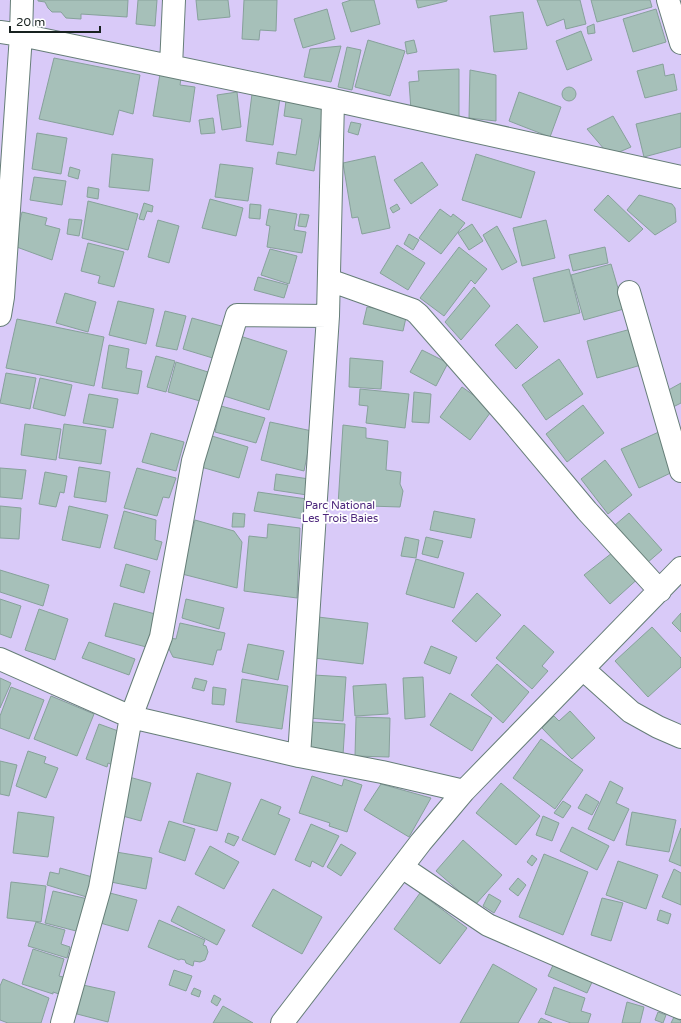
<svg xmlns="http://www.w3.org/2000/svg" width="681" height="1023" font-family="'Varela Round',sans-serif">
<rect width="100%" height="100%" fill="#d5f0e9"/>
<path fill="#d9caf8" d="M0 0H681V1023H0Z"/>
<path fill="#a6c0b9" stroke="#87a19b" d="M38 0H128L127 17 81 14V19L66 18 61 12H52L48 8 45 2 38 1Z
M138 0H157L155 26 136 24Z
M196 0H228L230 17 198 20Z
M244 0H277L276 31 260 30 259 40 242 39Z
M351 0H374L380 24 351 32 342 3Z
M416 0H447V1L418 8Z
M537 0H580L586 24 566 29 564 19 547 26Z
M591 0H650L652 7 597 22Z
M327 9 335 39 303 48 294 19Z
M656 9 666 42 633 52 623 19Z
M523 12 527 49 494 52 490 16Z
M594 24 595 33 588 34 587 27Z
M581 31 592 60 567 70 556 41Z
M368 40 405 51 390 96 355 87Z
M414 40 417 52 407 54 405 42Z
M341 46 331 82 304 77 310 49Z
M347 47 361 50 352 90 338 87Z
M54 58 140 75 133 114 119 110 113 135 39 119Z
M663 64 665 76 674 74 677 90 645 98 637 71Z
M459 69V120L411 110 409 82 419 81 418 71Z
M470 70 496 75V121L469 118Z
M160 74 181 78 180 85 195 87 190 122 153 116Z
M562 94a7 7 0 1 1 14 0a7 7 0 1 1-14 0Z
M237 92 241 127 222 130 217 95Z
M519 92 561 107 550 137 509 121Z
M252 94 280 98 273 145 246 141Z
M286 101 324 107 314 171 276 164 278 152 296 155 302 119 284 116Z
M681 113V147L644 157 636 124Z
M613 116 631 147 610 156 587 129Z
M213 118 215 133 201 134 199 120Z
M351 122 361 124 358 135 348 132Z
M37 133 67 138 61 174 32 169Z
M112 154 153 159 149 191 109 187Z
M476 154 535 172 521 218 462 200Z
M375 156 390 228 362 234 358 217 352 218 343 163Z
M422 162 438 185 411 204 394 180Z
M220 164 253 168 248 201 215 197Z
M70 167 80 170 78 179 68 176Z
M34 177 66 181 62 205 30 200Z
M88 187 99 189 98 199 87 197Z
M608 195 643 229 629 242 594 210Z
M639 195 672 204 675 208 676 222 655 235 627 210Z
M210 199 243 208 236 236 202 228Z
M88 201 138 214 128 250 82 238Z
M144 203 153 206 152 212 147 211 144 220 139 219Z
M250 204 261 205 260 219 249 218Z
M397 204 400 209 393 213 390 208Z
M269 209 297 214 294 230 306 232 302 253 267 247 270 226 266 225Z
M440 209 451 217 453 214 465 223 441 254 419 238Z
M22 212 47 218 45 225 60 229 52 260 14 246Z
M300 214 309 215 306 227 298 226Z
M69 219 82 220 79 236 67 234Z
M158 220 179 226 169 263 148 257Z
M546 220 555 258 522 266 513 228Z
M472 224 483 241 469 250 458 233Z
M497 226 517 262 502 270 483 235Z
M409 234 419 240 413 250 404 244Z
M88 243 124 252 114 287 98 283 100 276 81 271Z
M397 245 425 263 408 290 380 273Z
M459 247 487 269 475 284 471 280 444 316 420 298Z
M605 247 608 263 573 271 569 255Z
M270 249 297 256 289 284 261 275Z
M611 264 624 309 584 320 571 275Z
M569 269 580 313 544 322 533 278Z
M258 277 288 285 284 298 254 290Z
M474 287 490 306 461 340 445 322Z
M65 293 96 302 88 332 56 323Z
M118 301 154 309 146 344 109 335Z
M367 307 407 313 403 331 363 324Z
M165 311 186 316 177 350 156 346Z
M192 318 225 327 216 359 183 349Z
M17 319 104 337 94 386 6 368Z
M517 324 538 347 516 369 495 345Z
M631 329 641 365 597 378 587 341Z
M240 336 287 351 269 410 221 395Z
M109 345 129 349 126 368 142 371 138 394 102 388Z
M422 350 448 363 436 386 410 372Z
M156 356 175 361 166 392 147 387Z
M350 358 383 361 381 389 349 387Z
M559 359 583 394 546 420 522 385Z
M176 362 208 372 200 401 168 392Z
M6 373 36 378 30 409 0 403Z
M40 378 72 385 65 416 33 408Z
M681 383V403L671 408 663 393Z
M462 387 493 409 470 440 440 417Z
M360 389 409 394 405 428 366 423 368 406 359 405Z
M414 392 431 394 429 423 412 422Z
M89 394 118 399 113 428 83 423Z
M583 405 604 433 567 462 546 434Z
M221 406 265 418 256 443 215 432Z
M270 422 312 431 304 471 261 460Z
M25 424 61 429 56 460 21 455Z
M64 424 106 430 101 464 59 458Z
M343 425 366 428V438L388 441 386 470 401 472 400 484 403 491 400 507 338 505Z
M661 431 679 469 639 488 621 449Z
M151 433 184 442 176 471 142 462Z
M212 436 248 447 239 478 201 467Z
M605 460 632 495 608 514 581 479Z
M79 467 110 472 106 502 74 497Z
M0 468 26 470 22 499 0 497Z
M137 468 176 478 169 498 163 497 157 516 124 508Z
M45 472 67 476 64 493 60 492 56 507 39 504Z
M276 474 309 479 307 495 274 490Z
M258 492 307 499 304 519 254 511Z
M0 506 21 508 19 539 0 538Z
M69 506 108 515 100 548 62 540Z
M124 511 156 520 155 540 162 542 157 560 114 548Z
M434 511 475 519 471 538 430 530Z
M233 513 245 514 244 527H232Z
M629 513 662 550 647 563 615 525Z
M195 520 234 531 242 542 237 588 182 574Z
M268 524 300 528 297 598 244 591 249 536 267 538Z
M405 537 419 540 416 558 401 556Z
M426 537 443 541 438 558 422 554Z
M617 549 642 575 610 604 584 575Z
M416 559 464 573 454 608 406 594Z
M126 564 150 571 144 593 120 586Z
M0 570 49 585 43 606 0 592Z
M477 593 501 615 476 642 452 621Z
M0 599 21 606 11 638 0 634Z
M186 599 224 608 219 629 182 618Z
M114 603 159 615 150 648 105 636Z
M39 609 68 619 55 660 25 650Z
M681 613V632L672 623Z
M318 617 368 623 363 664 314 658Z
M180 623 225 633 221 650H217L213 665 173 657 169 649 170 638 176 639Z
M524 625 554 652 542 666 548 671 532 689 496 658Z
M652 627 681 658V667L648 697 615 661Z
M89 642 135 659 129 675 82 658Z
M248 644 284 651 278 680 242 672Z
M431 646 457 657 450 674 424 663Z
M497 664 529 692 503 723 471 695Z
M314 675 346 677 343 721 310 718Z
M423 677 425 717 405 719 403 678Z
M0 678 11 683 0 708Z
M195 678 207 681 204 691 192 688Z
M242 679 288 686 282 729 236 722Z
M386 684 388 714 355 716 353 686Z
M11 687 44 700 29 739 0 728V716Z
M213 687 226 689 224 705 212 704Z
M450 693 492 718 472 751 430 725Z
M51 696 94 714 77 756 34 739Z
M570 711 595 738 572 759 542 728 554 716 559 721Z
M356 717 390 718 389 757 355 756Z
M311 722 345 724 343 755 309 753Z
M99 724 121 732 115 766 108 763 107 767 86 759Z
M541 739 583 770 555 809 513 778Z
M28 751 46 757 44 763 58 768 46 798 16 786Z
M0 761 17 765 9 796 0 794Z
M197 773 231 783 217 831 183 822Z
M312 776 342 786 344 779 362 785 347 832 329 826 330 823 299 813Z
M129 777 151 783 141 821 119 815Z
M610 781 623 788 616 803 629 809 614 841 588 829Z
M501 783 540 816 516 845 476 813Z
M381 784 431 798 409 837 364 810Z
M586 794 599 802 592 815 578 808Z
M261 799 281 807 278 814 290 819 275 855 242 840Z
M563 801 571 806 563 818 554 813Z
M18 812 54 817 48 857 13 853Z
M632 812 676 820 669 852 626 845Z
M543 816 559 823 552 841 536 835Z
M169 821 195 829 185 861 159 852Z
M311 824 339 836 323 867 312 861 310 867 295 860Z
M572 827 609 846 597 870 560 851Z
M681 828V866L669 861Z
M228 833 239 837 234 846 225 842Z
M463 840 502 875 475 905 436 871Z
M341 844 356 853 341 876 327 867Z
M210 846 239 862 224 889 195 874Z
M116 852 152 858 146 889 111 882Z
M544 854 588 872 563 935 519 917Z
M532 855 537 859 532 866 527 862Z
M618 861 658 875 646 909 606 895Z
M60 868 96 878 90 898 47 885 50 872 59 874Z
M674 869 681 873V905L662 897Z
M518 878 526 885 518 896 509 889Z
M11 882 46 886 41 922 7 918Z
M273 889 322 917 302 954 252 926Z
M53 891 88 899 80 932 45 923Z
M106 892 137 900 128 931 97 922Z
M420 893 467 928 440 964 394 929Z
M489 894 501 901 494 913 483 906Z
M602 898 623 903 611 941 591 935Z
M178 906 225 930 217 945 171 921Z
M660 910 671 914 668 924 657 920Z
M159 920 205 940 203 945 206 946 208 952 205 960 200 962 194 961 193 966 186 963 185 960 181 959 179 960 148 947Z
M36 922 65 930 61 944 70 947 67 958 28 946Z
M33 949 64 959 59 976 67 978 62 995 53 992V994L22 984Z
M554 963 593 980 587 993 548 976Z
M493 964 537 989 518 1023H460Z
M174 970 192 976 186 991 169 985Z
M3 979 49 998 41 1023H8L0 1020V986Z
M83 985 115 992 108 1022 77 1014Z
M554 987 585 998 581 1011 591 1014 588 1023H571L545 1014Z
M194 988 201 991 199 997 191 994Z
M214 995 221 999 217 1006 211 1002Z
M627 1002 644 1007 640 1023H622Z
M223 1006 253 1023H213Z
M658 1012 666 1015 663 1023 655 1020Z
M674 1017 681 1021V1023H671Z
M541 1018 552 1023H538Z"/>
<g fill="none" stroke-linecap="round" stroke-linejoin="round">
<g stroke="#667e78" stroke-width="24">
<path id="minor" d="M668 0 681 43
M0 32 21 35 333 100 681 177
M171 66 174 0
M329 280 413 310 418 314 509 418 587 511 660 591
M629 292 681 471
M0 315 3 297 21 35 22 0
M0 659 131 717 299 756 382 772 464 791
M583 669 631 712 658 727 681 737
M299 756 328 316 333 100
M402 867 488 925 573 962 681 1008
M62 1023 100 888 131 717 161 637 193 461 237 315 328 316
M282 1023 421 842 464 791 681 568"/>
</g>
<use href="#minor" stroke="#fff" stroke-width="22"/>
</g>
<g text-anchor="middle" stroke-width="3.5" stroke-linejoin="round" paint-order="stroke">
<g font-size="11" fill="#4d277c" stroke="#fff">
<text x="340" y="509">Parc National<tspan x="340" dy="13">Les Trois Baies</tspan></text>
</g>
</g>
<path d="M10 26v6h90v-6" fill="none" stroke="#17211f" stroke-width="2"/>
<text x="16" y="26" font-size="12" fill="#17211f" stroke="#ffffff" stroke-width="3" paint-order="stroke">20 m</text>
</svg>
